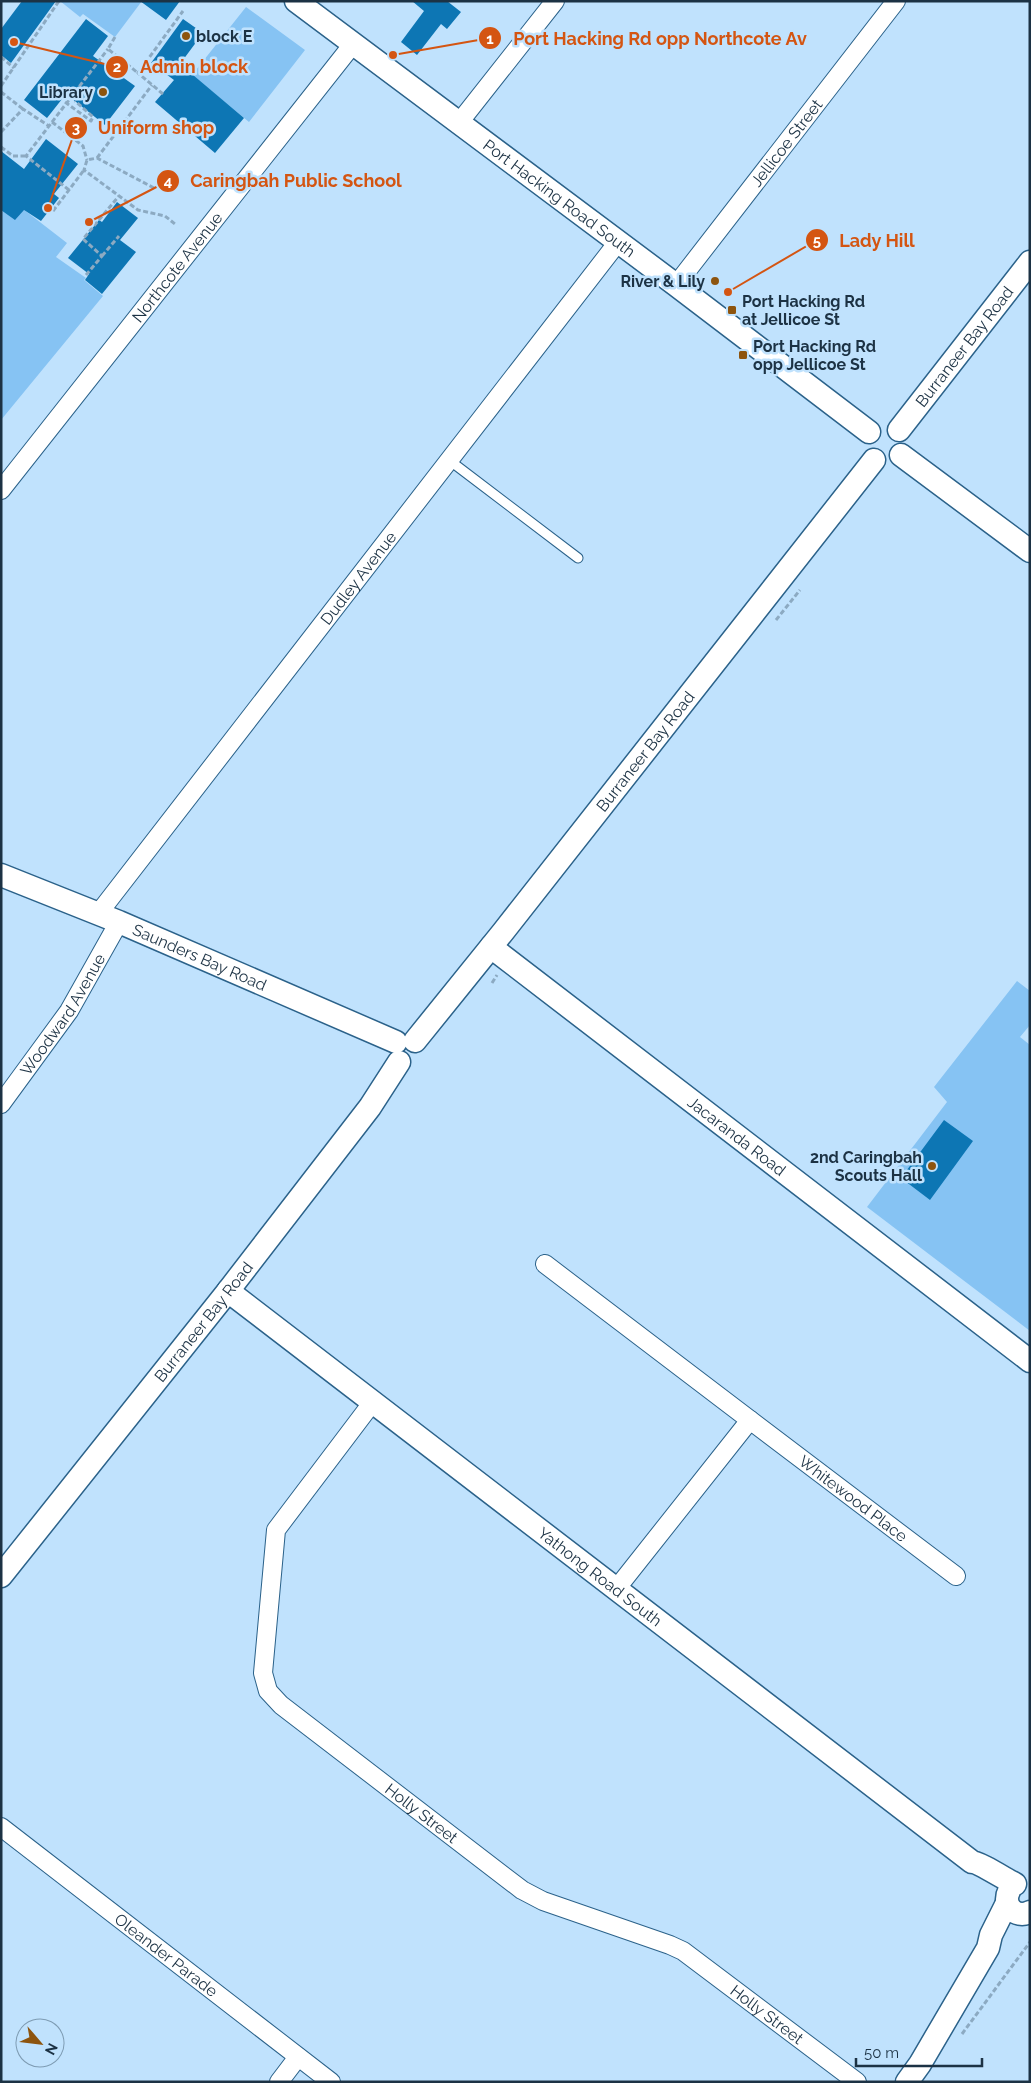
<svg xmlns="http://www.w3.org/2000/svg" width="1031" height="2083" font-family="Raleway,sans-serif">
<rect width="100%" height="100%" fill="#c0e2fd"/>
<path fill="#86c3f3" d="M60 1H142L115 37 83 14 80 17Z
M246 7 305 50 249 122 192 75Z
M1 192 67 243 56 257 86 278 84 280 103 296 1 420Z
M1017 981 1030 991V1025L1020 1037 1030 1045V1331L867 1207 947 1102 934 1087Z"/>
<path fill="#0d76b4" d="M22 1H56L11 63 1 55V29Z
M140 1H180L166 20Z
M412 1H447L461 12 447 29 441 24 417 55 401 42 424 11Z
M86 19 108 36 93 56 135 86 105 125 66 94 47 118 24 100Z
M183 19 203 33 180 64 244 118 215 153 155 102 174 80 151 63Z
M46 139 78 164 54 194 59 198 41 221 24 210 15 220 1 210V151L24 169Z
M117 202 138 218 120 240 136 252 102 294 85 280 89 274 68 258 99 220 102 222Z
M944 1120 973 1141 930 1200 901 1178Z"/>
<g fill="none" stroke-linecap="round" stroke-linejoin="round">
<g stroke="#2b628a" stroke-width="11">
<path id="service" d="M449 460 578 558"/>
</g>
<g stroke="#2b628a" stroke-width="20">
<g id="minor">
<path d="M458 124 555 1"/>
<path id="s1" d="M676 285 896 1"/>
<path id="s2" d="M1 490 353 44"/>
<path id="s3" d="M98 914 618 242"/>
<path id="s4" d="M1 1104 69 1011 119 922"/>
<path d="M545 1264 750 1420"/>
<path id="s5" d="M372 1403 276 1530 263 1673 268 1691 281 1705 522 1890 543 1901 670 1945 683 1951 857 2082"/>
<path id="s6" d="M617 1588 750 1420 956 1576"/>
<path id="s7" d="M1 1827 331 2082"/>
<path d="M279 2082 298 2057"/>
</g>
</g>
<g stroke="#2b628a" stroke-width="25">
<g id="tertiary">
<path id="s8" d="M296 1 676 285 869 432"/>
<path id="s9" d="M899 430 1030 262"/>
<path d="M901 455 1030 551"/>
<path id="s10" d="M1 875 119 922 396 1042"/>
<path id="s11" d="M491 947 1030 1361"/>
<path id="s12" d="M415 1041 503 932 874 460"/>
<path id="s13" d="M228 1291 972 1862C978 1862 1007 1880 1015 1884"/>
<path id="s14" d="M1 1576 228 1291 370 1107 399 1062"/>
<path d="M1009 1891C1002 1905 1015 1919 1030 1912"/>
<path d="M907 2082 920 2064 988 1948 991 1935 1007 1903"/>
</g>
</g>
<path stroke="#8caac2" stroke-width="3" stroke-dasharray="5 2.5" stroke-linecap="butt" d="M115 37 108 49 138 73
M1 57 14 68
M116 72 124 62
M1 86 59 1
M1 92 23 109
M163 94 138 73 183 11
M65 102 91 121 93 117 75 101
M52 122 83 146 87 160
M1 132 23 109 49 126
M1 147 13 156H26
M97 158 152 85
M154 188 97 158 87 160 84 170 138 210 165 216 175 224
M69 190 26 156 108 49
M53 211 84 170
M102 256 119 236
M86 275 102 256 83 239 119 196
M776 620 800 590
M492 983 497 975
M962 2034 1030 1942"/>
<use href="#service" stroke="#fff" stroke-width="9"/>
<use href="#minor" stroke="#fff" stroke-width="18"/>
<use href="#tertiary" stroke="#fff" stroke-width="22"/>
</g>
<g fill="#8d540e" stroke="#c0e2fd" stroke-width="2">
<circle cx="186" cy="36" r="5"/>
<circle cx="103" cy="92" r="5"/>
<circle cx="715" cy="281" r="5"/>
<rect x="727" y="305" width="10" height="10" rx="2.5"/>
<rect x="738" y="350" width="10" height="10" rx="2.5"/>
<circle cx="932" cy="1166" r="5"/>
</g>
<g text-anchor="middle" stroke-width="5" stroke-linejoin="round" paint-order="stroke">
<g font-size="16" font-weight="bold" fill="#1c3244" stroke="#c0e2fd" text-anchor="start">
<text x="196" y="42">block E</text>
<text x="93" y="98" text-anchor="end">Library</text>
<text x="705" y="287" text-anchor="end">River &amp; Lily</text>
<text x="742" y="307">Port Hacking Rd<tspan x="742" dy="18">at Jellicoe St</tspan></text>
<text x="753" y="352">Port Hacking Rd<tspan x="753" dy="18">opp Jellicoe St</tspan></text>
<text x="922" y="1163" text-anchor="end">2nd Caringbah<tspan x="922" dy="18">Scouts Hall</tspan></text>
</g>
<g font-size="16" fill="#1c3244" stroke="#c0e2fd">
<text dy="6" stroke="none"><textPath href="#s1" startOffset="180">Jellicoe Street</textPath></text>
<text dy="6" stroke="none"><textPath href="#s8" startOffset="329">Port Hacking Road South</textPath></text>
<text dy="6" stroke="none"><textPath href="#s2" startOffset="284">Northcote Avenue</textPath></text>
<text dy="6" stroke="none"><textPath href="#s9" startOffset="106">Burraneer Bay Road</textPath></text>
<text dy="6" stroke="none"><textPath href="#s3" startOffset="425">Dudley Avenue</textPath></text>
<text dy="6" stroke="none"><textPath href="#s12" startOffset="370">Burraneer Bay Road</textPath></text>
<text dy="6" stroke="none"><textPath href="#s10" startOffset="215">Saunders Bay Road</textPath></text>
<text dy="6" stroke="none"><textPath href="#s4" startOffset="109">Woodward Avenue</textPath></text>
<text dy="6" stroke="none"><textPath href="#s11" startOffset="310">Jacaranda Road</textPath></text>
<text dy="6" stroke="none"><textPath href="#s14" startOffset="325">Burraneer Bay Road</textPath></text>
<text dy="6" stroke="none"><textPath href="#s6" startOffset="344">Whitewood Place</textPath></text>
<text dy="6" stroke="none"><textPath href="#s13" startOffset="469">Yathong Road South</textPath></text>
<text dy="6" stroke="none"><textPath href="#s5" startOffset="518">Holly Street</textPath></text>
<text dy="6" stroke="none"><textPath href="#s7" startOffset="209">Oleander Parade</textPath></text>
<text dy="6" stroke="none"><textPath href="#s5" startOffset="922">Holly Street</textPath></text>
</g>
</g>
<path fill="none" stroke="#d45512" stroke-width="2" d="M393 55L490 38M14 42L117 67M48 208L76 128M89 222L168 181M728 292L817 240"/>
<g fill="#d45512" stroke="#c0e2fd" stroke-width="2">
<circle cx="393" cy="55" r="5"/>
<circle cx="14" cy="42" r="5"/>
<circle cx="48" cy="208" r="5"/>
<circle cx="89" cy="222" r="5"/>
<circle cx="728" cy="292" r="5"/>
<circle cx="490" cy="38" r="12"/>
<circle cx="117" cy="67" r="12"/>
<circle cx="76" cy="128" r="12"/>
<circle cx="168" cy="181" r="12"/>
<circle cx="817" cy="240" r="12"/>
</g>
<g font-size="15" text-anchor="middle" font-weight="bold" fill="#fff">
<text x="490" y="44">1</text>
<text x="117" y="72">2</text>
<text x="76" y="133">3</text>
<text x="168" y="186">4</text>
<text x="817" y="246">5</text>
</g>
<g font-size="18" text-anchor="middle" font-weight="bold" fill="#d45512" stroke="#c0e2fd" stroke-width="5" stroke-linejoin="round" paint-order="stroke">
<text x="660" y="45">Port Hacking Rd opp Northcote Av</text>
<text x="194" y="73">Admin block</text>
<text x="156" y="134">Uniform shop</text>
<text x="296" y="187">Caringbah Public School</text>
<text x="877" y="247">Lady Hill</text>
</g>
<rect width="1031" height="2083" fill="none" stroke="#1c3244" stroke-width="5"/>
<g transform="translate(40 2043) rotate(118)"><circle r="24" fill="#c0e2fd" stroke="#7e9cb3"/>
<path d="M0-4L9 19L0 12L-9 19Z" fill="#8d540e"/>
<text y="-8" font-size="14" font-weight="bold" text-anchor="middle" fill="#1c3244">N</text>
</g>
<path d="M856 2058v8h126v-8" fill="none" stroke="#1c3244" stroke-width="2.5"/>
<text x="864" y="2058" font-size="15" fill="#1c3244" stroke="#c0e2fd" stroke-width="4" paint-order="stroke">50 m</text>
</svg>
